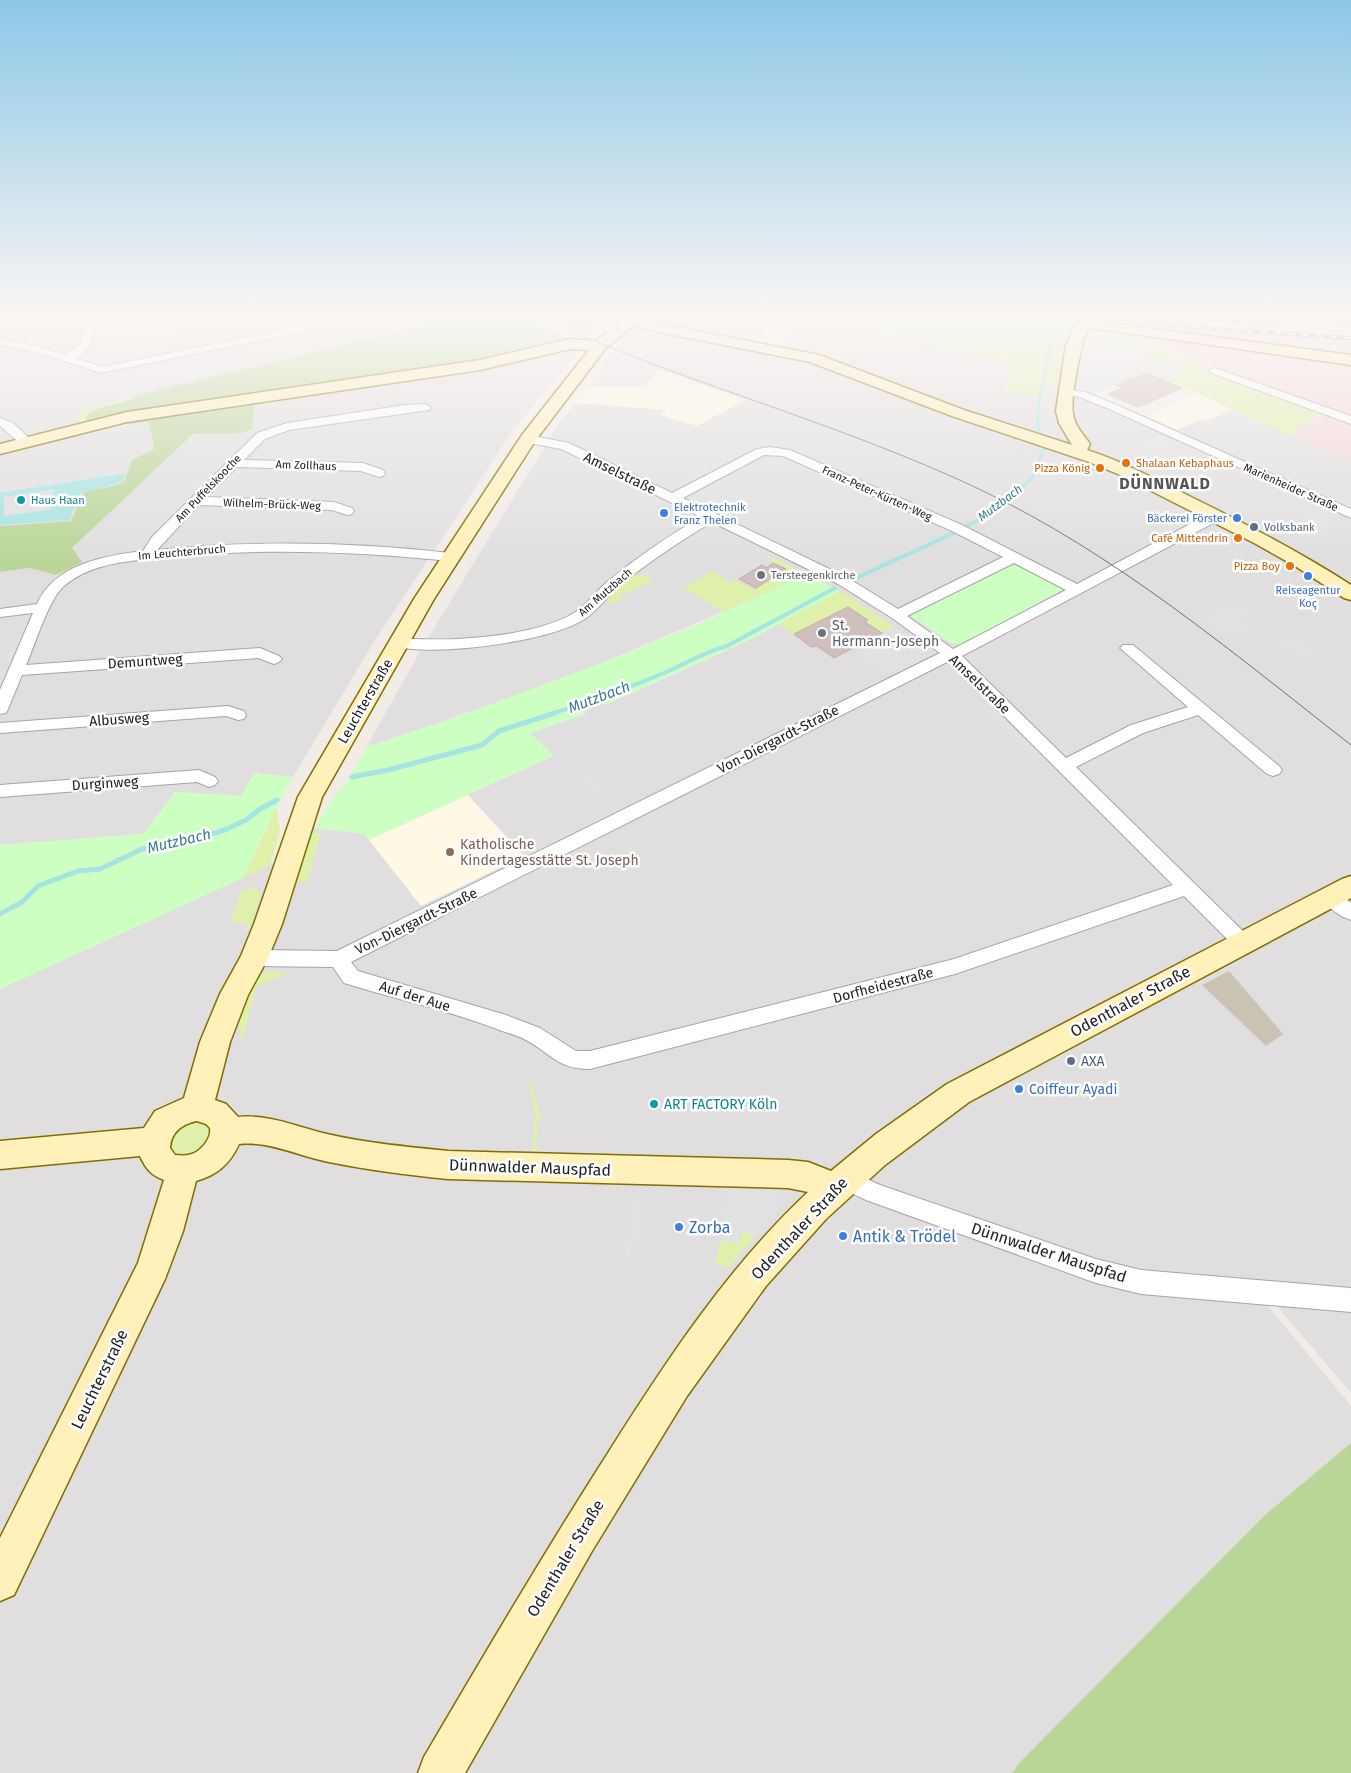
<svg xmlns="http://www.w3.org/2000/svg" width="1351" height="1773" font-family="'Fira Sans',sans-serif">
<rect width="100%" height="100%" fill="#f2ece7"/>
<path fill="#e0dedf" d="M0 316H452L80 410 78 433 149 422 154 449 132 460 124 482 117 486 90 490 83 493 71 521 0 526Z
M651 316H786L938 348 1012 361 1009 373 1011 380 1001 388 1038 397 1041 385 1061 386 1060 390 1138 421 1199 393 1291 436 1351 461V1393L1276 1305H1267L1351 1406V1443L1266 1514 1019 1763 1012 1773H0V989L270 865 315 828 364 834 369 840 553 756 530 733 586 714 580 708 601 702 605 705 701 662 749 640 839 591 753 599 592 667 484 707 376 744 367 746 422 648 559 423 576 403 668 410 661 415 697 426 645 386 589 387 624 336Z
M1142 316H1228L1223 322Z
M567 347 578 349V351L513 430 372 645 293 777 254 773 241 796 175 792 143 834 0 845V572L30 568 56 575 81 562 72 548 193 434 249 432 252 429 255 404 481 371 480 368Z"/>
<path fill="#f4d6dc" d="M1091 317 1215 331 1351 340V416L1134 339 1135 334 1097 329 1088 330Z
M1323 414 1351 424V461L1291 436Z"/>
<path fill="#fff8e4" d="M94 316H261L159 333 94 336Z
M738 316H786L800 319 777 344 755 340 770 324 733 320Z
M658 369 745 400 697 426 660 415 666 410 576 403 589 387 645 386Z
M1196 393 1233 409 1207 421 1202 419 1177 430 1145 416Z
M468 795 524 856 421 906 369 840Z"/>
<path fill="#c8c3b2" d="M1229 971 1283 1034 1266 1046 1202 985Z"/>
<path fill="#def0a9" d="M797 316H1077L1065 357 1061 386 1041 385 1039 397 1000 389 1011 380 1009 373 1012 361 908 342 909 339 906 336 884 333 882 334 837 324 839 323 821 319 819 320Z
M1097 329 1135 333 1134 339 1330 408 1291 436 1168 380 1186 369 1184 365 1099 342 1089 343 1085 338 1088 330Z
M480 368 481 371 264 403 265 399Z
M122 400 127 401C114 404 92 406 85 419L88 422 75 426 80 410Z
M774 558 806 574 724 612 683 588 713 571 731 583 735 580 754 590 786 570 769 561Z
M633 574 648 576 652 582 614 598 624 599C618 602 611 605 605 600V598Z
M840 591 895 627 882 633 865 622 868 620 848 607 793 634 779 624Z
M276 808 280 831 270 865 243 878Z
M312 833 321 834 307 882H294Z
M250 888 259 890 261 894 250 929H245L247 923 231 922 241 891Z
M266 972H290L256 987 243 1037 239 1038 241 1028H238C244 1008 246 982 266 972Z
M535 1079 536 1083 531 1084 541 1119 536 1121 538 1127 535 1154 532 1151 535 1114 529 1084Z
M195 1120C209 1122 211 1127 211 1140L195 1156 176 1155 169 1147C173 1128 178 1128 195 1120Z
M742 1229 754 1237 729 1267 715 1265 720 1240 740 1243Z"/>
<path fill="#bad598" d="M459 316H523L565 337 561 341 519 354 88 422 85 419C95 403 121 407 135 396Z
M549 316H592L588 320 590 331 585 333Z
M255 401 252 429 243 433 193 434 72 548 82 562 56 575 30 568 0 572V526L71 521 83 493C96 487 111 489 124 482L132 460 154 449 149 422 127 425 128 420Z
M1351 1443V1773H1012L1019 1763 1266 1514Z"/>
<path fill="#aacea6" d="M1317 316H1351V327L1314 320Z"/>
<path fill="#cdffc2" d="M1015 563 1064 589 962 644 951 643 912 617 913 614Z
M806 574 840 591 749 640 605 705 601 702 580 707 586 714 530 733 553 755 369 840 364 834 315 828 334 796 348 781 367 746 376 744 484 707 620 656 703 622Z
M254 773 293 777 276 808 243 878 0 989V845L143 834 175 792 241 796Z"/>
<path fill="#e1e1e1" d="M1228 316H1270L1290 320 1293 324 1319 327 1321 330 1223 322Z
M1099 342 1184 365 1186 369 1168 380 1146 372 1093 394 1072 385 1088 343Z
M1161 433 1183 442 1153 457 1130 447Z
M1317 507 1344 521 1326 530 1300 516Z
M1298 517H1299L1328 533 1312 542 1283 528Z
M1232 600 1254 612 1240 618 1255 629 1228 640 1199 619Z
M1327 616 1332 619 1297 637 1322 651 1304 661 1272 643Z
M895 627 925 649 926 654 884 676 851 654 867 646 864 643 873 638 879 643 889 638 882 633Z
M27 632 5 681 0 677V668L14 637Z
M992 703 1046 756 1036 760 987 711Z
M582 768 612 797 602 799 572 770Z
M722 1186 781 1188 782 1207 754 1237 742 1229 740 1243 720 1240Z
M628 1196H641L638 1258H624Z"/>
<path fill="#a4e4e2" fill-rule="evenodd" d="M126 473 122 482 81 493 69 520 0 525V493ZM55 489 49 510 4 516V497Z"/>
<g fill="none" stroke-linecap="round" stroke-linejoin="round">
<path stroke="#a4e4e2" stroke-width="3" d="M1039 434C1034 407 1045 379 1048 352 1052 344 1051 336 1057 329L1052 316
M1014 493 1032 479 1044 448"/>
<path stroke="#a4e4e2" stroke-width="4" d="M965 527 984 517 1016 492
M854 579 956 532
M551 714C589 702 627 689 664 673 685 664 704 652 727 646L835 588"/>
<path stroke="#a4e4e2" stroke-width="5" d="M352 777 388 770 482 745 499 731 555 713
M0 914 22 902 38 886 78 871 100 869 142 849 184 843 227 829 246 820 260 809 277 800"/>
</g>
<path fill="#cfc0bd" stroke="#c6aea8" d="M1146 373 1182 388 1138 407 1108 394 1122 388 1116 385Z
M773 563 786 569 756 588 739 579 762 565 766 568Z
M848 607 868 620 865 622 882 633 834 658 817 646 811 647 794 634Z"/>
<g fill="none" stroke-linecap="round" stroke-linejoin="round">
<g stroke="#a5a5a5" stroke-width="2">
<path id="street" d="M84 316H94C93 335 95 347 76 358L102 367 352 316H370L365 319 101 373 39 353 0 345V339L41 347 66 355 81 344Z
M598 316H608L617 335 616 337H608Z
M1273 316H1291L1337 325 1342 328 1337 331 1278 319Z
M1215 368 1351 416V424L1211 373 1209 371 1211 369Z
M1066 389 1085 392 1117 405 1351 509V518L1109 409 1079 397 1062 394 1060 392Z
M425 404 429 406 431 408 429 410 289 430 265 439 244 460 363 463 383 470 385 473 383 476 379 477 361 471 237 467 207 497 334 502 352 508 354 511 352 514 347 515 332 510 199 505 157 550C256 540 352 542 450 553L457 557 455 560 450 561C356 551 261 548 167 557 131 561 91 562 63 587 48 601 35 645 26 665L260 648 279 656 282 659 279 662 274 664 258 658 22 675 8 709 6 713 0 714V690L33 613 0 617V609L37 604C55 564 103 556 143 551L152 537 257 433 287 423 405 405Z
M0 418 13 423 30 439 32 442 30 445H22L0 426Z
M528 435 569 443 672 493 757 449 770 447 790 450 962 525 1077 584 1211 513H1221L1223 516 1221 519 962 656 1066 758 1131 725 1188 707 1120 648 1123 645H1133L1279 766 1282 770 1279 774 1273 776 1267 774 1198 715 1143 733 1076 767 1250 938 1253 943 1250 948 1243 950 1236 948 1184 896 955 974 590 1069C557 1069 552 1054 526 1040 517 1035 507 1033 497 1029 447 1010 395 999 344 983L333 967 254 966 247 963 244 958 247 953 254 950 337 951 940 653 892 618 838 584 712 522C679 542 647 563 618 587 607 597 598 610 585 619 549 642 434 657 393 646L390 643 393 640 398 638C446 642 532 638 574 613 587 605 595 592 607 582 636 558 668 536 701 517L561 449 524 442 522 439ZM764 455 783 456 952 531 1003 557 898 609 848 578 683 498ZM1014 563 1066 590 953 649 907 616ZM949 661 1173 885 954 959 590 1051H576L540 1028 506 1015 358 971 351 962Z
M228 706 244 711 246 715 244 719 238 720 226 716 0 733V723Z
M199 770 215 777 218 781 215 785 209 787 197 782 0 797V785Z
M1331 890 1338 892 1351 903V920C1340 917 1327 907 1322 897L1324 892Z
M848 1166 856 1169 865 1178 880 1185 1096 1259 1141 1270 1351 1288V1312L1141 1294 1096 1283 866 1200C853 1194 843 1190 836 1176L840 1169Z"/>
</g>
<g stroke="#816e00" stroke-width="3">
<path id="secondary" d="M621 316H638L665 325 819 355 964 410 1072 445 1059 423 1056 411 1066 345 1074 328 1081 322 1077 316C1091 316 1095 320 1109 323L1351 355V365L1092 328 1087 331C1081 345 1070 398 1073 413 1074 425 1083 434 1090 444L1087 450C1124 462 1157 480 1191 497 1246 524 1300 552 1351 585V600L1344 598 1295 566 1256 544 1118 474 1089 462 952 416 810 362 664 333 634 325 605 349 535 441 434 599 322 797 282 924 268 958 248 995 230 1042 215 1100 226 1104 238 1117C269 1114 297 1127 327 1134 366 1143 408 1147 448 1151L788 1160 808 1162 831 1171 876 1134 947 1084 1342 879 1351 876V898L969 1102 885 1165 826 1219 766 1286 687 1396 592 1551 465 1773H418L424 1757C484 1655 544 1553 608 1453 666 1361 728 1267 808 1192L788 1188 448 1179C408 1175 368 1170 329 1162 298 1156 271 1141 239 1144 230 1164 217 1175 196 1181L183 1231 165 1279 14 1595 0 1601V1538L138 1263 164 1180C151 1175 146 1169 140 1156L0 1169V1141L144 1128 155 1111 184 1098 200 1042 220 994 241 956 254 924 298 797 414 599 522 435 589 350 570 349 480 370 127 422 0 454V444L127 412 480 360 570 339 596 341 623 319ZM197 1121 206 1124 210 1128C212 1139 199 1154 188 1155 184 1156 179 1155 175 1155L170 1148C171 1132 182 1124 197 1121Z"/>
</g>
<use href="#street" fill="#fff" fill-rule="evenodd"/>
<use href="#secondary" fill="#fff1b9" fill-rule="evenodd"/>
<path stroke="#6f6f6f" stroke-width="1" d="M536 316C680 382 835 421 979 489 1116 554 1232 652 1351 745"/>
<g stroke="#6f6f6f" stroke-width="4">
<path id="rail" d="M1093 316 1214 329 1351 338
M1225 321 1274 326"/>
</g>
<use href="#rail" stroke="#fff" stroke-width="2.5" stroke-dasharray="7" stroke-linecap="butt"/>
</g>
<linearGradient id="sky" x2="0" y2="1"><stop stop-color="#8dc7e6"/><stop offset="0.56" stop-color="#f9f6f4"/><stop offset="1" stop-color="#f9f6f4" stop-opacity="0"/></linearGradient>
<rect width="1351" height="564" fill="url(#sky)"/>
<g fill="#e8710a" stroke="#fff" stroke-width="2">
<circle cx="1126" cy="463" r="5"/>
<circle cx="1100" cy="468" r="5"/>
<circle cx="1238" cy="538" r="5"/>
<circle cx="1290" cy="566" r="5"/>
</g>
<g fill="#0f9aa8" stroke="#fff" stroke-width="2">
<circle cx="21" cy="500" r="5"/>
<circle cx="654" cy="1104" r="5"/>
</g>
<g fill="#3f7fe0" stroke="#fff" stroke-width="2">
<circle cx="664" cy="513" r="5"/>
<circle cx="1237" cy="518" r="5"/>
<circle cx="1308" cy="576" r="5"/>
<circle cx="1019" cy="1089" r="5"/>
<circle cx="679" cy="1227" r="5"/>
<circle cx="843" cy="1236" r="5"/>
</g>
<g fill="#5c6f8a" stroke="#fff" stroke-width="2">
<circle cx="1254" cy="527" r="5"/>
<circle cx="1071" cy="1061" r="5"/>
</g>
<g fill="#6b7280" stroke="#fff" stroke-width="2">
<circle cx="761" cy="575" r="5"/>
<circle cx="822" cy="633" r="5"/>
</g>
<circle fill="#8d6e63" stroke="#fff" stroke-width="2" cx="450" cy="852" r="5"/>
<g text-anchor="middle" stroke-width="5" stroke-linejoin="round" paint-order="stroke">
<g font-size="11" fill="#c56008" stroke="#fff" text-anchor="end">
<text x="1136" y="467" text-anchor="start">Shalaan Kebaphaus</text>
<text x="1090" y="472">Pizza König</text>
<text x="1228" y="542">Café Mittendrin</text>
<text x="1280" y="570">Pizza Boy</text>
</g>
<g font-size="11" fill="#212121" stroke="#fff">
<text transform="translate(306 465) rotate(2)" y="4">Am Zollhaus</text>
<text transform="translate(1291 487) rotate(24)" y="4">Marienheider Straße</text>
<text transform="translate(208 488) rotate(-46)" y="4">Am Puffelskooche</text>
<text transform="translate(877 493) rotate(24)" y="4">Franz-Peter-Kürten-Weg</text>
<text transform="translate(272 504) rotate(2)" y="4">Wilhelm-Brück-Weg</text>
<text transform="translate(182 552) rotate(-5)" y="4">Im Leuchterbruch</text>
<text transform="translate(605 592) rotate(-41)" y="4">Am Mutzbach</text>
</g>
<g font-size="11" fill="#0d838f" stroke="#fff" text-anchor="start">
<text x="31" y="504">Haus Haan</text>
</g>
<g font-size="11" fill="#366cbe" stroke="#fff" text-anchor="start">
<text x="674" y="511">Elektrotechnik<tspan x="674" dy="13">Franz Thelen</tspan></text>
<text x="1227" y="522" text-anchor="end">Bäckerei Förster</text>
<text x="1308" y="594" text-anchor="middle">Reiseagentur<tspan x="1308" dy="13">Koç</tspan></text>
</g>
<g font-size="11" fill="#4e5e75" stroke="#fff" text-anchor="start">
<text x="1264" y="531">Volksbank</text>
</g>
<g font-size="11" fill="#5b616d" stroke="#fff" text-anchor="start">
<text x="771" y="579">Tersteegenkirche</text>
</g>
<g font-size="12" font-style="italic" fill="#367b91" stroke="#fff">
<text transform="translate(1000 503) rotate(-37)" y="4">Mutzbach</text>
</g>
<g font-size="14" fill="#212121" stroke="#fff">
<text transform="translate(620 473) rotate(26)" y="5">Amselstraße</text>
<text transform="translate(145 661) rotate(-4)" y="5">Demuntweg</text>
<text transform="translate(980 684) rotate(44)" y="5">Amselstraße</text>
<text transform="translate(365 701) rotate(-60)" y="5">Leuchterstraße</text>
<text transform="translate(119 719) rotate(-4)" y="5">Albusweg</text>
<text transform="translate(778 739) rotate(-27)" y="5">Von-Diergardt-Straße</text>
<text transform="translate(105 783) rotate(-4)" y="5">Durginweg</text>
<text transform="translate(416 921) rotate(-26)" y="5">Von-Diergardt-Straße</text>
<text transform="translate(883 985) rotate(-15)" y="5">Dorfheidestraße</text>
<text transform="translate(415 996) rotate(17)" y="5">Auf der Aue</text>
</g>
<g font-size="14" fill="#5b616d" stroke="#fff" text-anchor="start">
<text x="832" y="630">St.<tspan x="832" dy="16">Hermann-Joseph</tspan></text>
</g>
<g font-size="14" fill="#785e54" stroke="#fff" text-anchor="start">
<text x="460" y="849">Katholische<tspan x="460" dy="16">Kindertagesstätte St. Joseph</tspan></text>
</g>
<g font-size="14" fill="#4e5e75" stroke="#fff" text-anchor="start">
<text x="1081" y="1066">AXA</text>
</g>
<g font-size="14" fill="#366cbe" stroke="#fff" text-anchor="start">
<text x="1029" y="1094">Coiffeur Ayadi</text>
</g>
<g font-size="14" fill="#0d838f" stroke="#fff" text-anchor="start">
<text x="664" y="1109">ART FACTORY Köln</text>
</g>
<g font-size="15" font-style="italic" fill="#367b91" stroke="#fff">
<text transform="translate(599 697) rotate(-21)" y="5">Mutzbach</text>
<text transform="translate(179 841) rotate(-13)" y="5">Mutzbach</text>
</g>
<g font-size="16" font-weight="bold" letter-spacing="1" fill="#545454" stroke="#fff">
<text x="1165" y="489">DÜNNWALD</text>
</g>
<g font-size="16" fill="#212121" stroke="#fff">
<text transform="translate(1130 1001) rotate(-28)" y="6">Odenthaler Straße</text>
<text transform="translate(530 1167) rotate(2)" y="6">Dünnwalder Mauspfad</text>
<text transform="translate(799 1228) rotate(-47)" y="6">Odenthaler Straße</text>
<text transform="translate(1049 1252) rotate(18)" y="6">Dünnwalder Mauspfad</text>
<text transform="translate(99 1379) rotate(-64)" y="6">Leuchterstraße</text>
<text transform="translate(565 1558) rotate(-59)" y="6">Odenthaler Straße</text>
</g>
<g font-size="16" fill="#366cbe" stroke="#fff" text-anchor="start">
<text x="689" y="1233">Zorba</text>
<text x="853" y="1242">Antik &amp; Trödel</text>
</g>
</g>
</svg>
